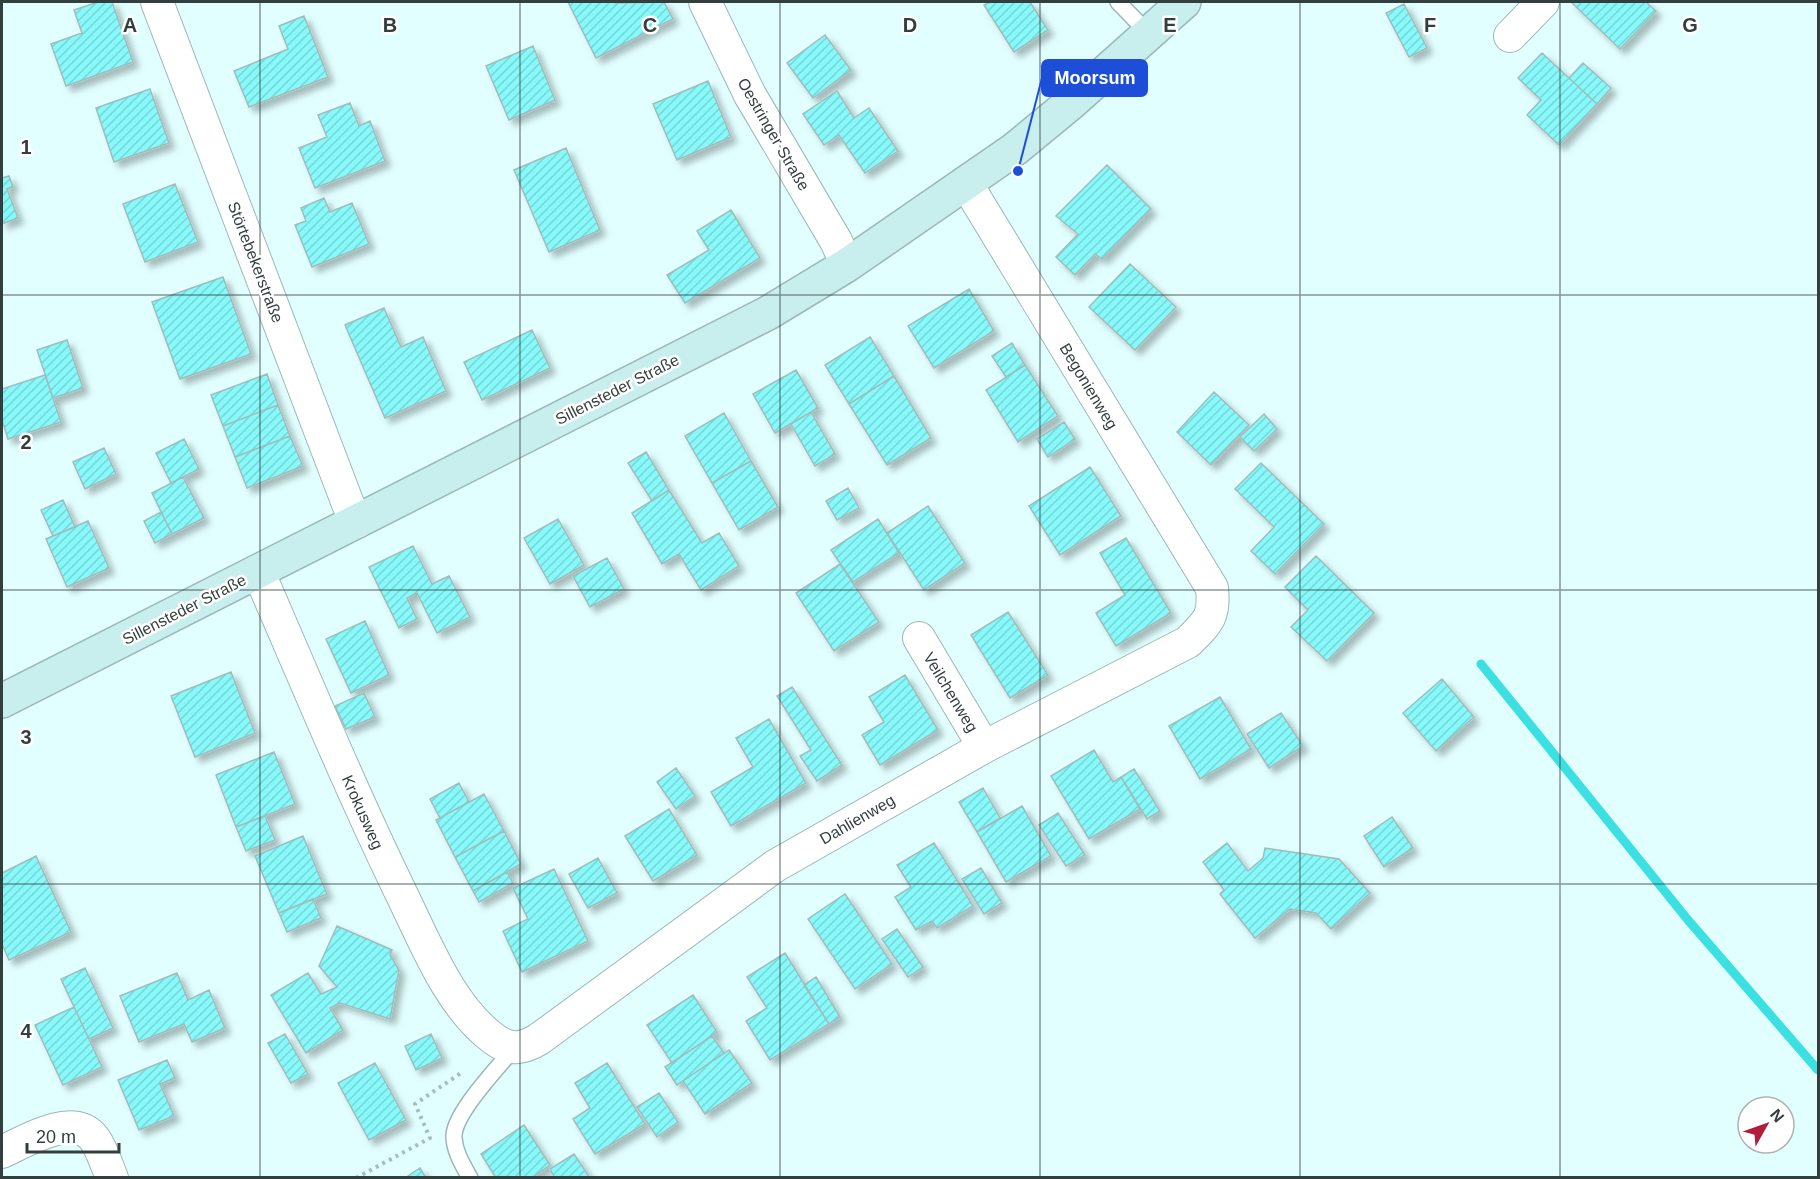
<svg xmlns="http://www.w3.org/2000/svg" width="1820" height="1179" font-family="Arial,sans-serif">
<defs>
<pattern id="building-hatch" width="6" height="6" patternUnits="userSpaceOnUse" patternTransform="scale(1.5)"><rect width="6" height="6" fill="#88f9fa"/><path d="M-1 1l2-2M0 6l6-6M5 7l2-2" fill="none" stroke="#76d6d7"/></pattern>
<filter id="shadow"><feDropShadow dx="5.5" dy="5.5" stdDeviation="3" flood-color="#0004"/></filter>
</defs>
<rect width="100%" height="100%" fill="#e2ffff"/>
<g fill="none" stroke-linecap="round" stroke-linejoin="round">
<path stroke="#3ce0e2" stroke-width="9" d="M1481 664 1688 920 1818 1070"/>
</g>
<path fill="url(#building-hatch)" stroke="#a0bcbb" stroke-width="1.5" filter="url(#shadow)" d="M98 2H112L133 62 66 86 51 44 82 33 74 10Z
M568 2H614L615 3 664 2 673 19 596 58Z
M990 2H1030L1048 30 1014 52 984 5Z
M1571 2H1646L1656 11 1620 49Z
M1404 4 1427 48 1409 57 1386 13Z
M304 16 328 77 249 107 234 71 288 49 279 26Z
M825 35 851 70 813 98 787 63Z
M533 46 555 100 509 120 486 66Z
M1542 53 1597 104 1559 145 1527 115 1541 100 1518 78Z
M1583 63 1611 88 1597 104 1569 78Z
M708 81 731 137 677 160 653 104Z
M150 89 169 143 114 162 96 108Z
M837 91 854 118 869 108 898 151 865 173 839 135 824 145 803 114Z
M350 103 359 126 370 121 385 161 315 188 299 148 327 137 318 115Z
M566 148 600 230 549 252 514 170Z
M1107 165 1151 209 1102 259 1095 254 1075 275 1056 257 1078 234 1056 216Z
M9 176 13 187 7 189 18 218 2 224V177V178Z
M175 184 198 242 145 262 123 204Z
M324 198 330 212 352 203 369 244 312 267 295 225 306 221 301 208Z
M731 210 760 258 685 303 667 275 709 250 697 231Z
M1130 264 1176 307 1135 350 1089 307Z
M223 277 251 354 180 379 152 302Z
M969 289 994 331 934 368 908 326Z
M384 308 401 347 423 337 446 391 385 418 345 325Z
M532 330 550 368 482 400 464 362Z
M870 337 894 376 849 404 825 365Z
M67 340 83 388 53 398 37 350Z
M1012 343 1025 365 1006 377 992 356Z
M1025 365 1058 416 1018 442 986 390Z
M796 370 818 408 775 433 753 394Z
M267 374 278 405 223 426 211 395Z
M45 375 61 422 8 439 2 420V389Z
M894 376 931 438 887 465 849 404Z
M1214 392 1249 425 1211 465 1177 432Z
M278 405 290 436 235 457 223 426Z
M811 412 835 454 815 466 791 424Z
M724 413 751 461 712 483 685 436Z
M1264 414 1277 429 1254 451 1240 437Z
M1064 422 1075 439 1048 457 1037 439Z
M290 436 303 466 247 488 235 457Z
M184 439 199 469 171 483 156 453Z
M104 448 116 474 85 489 73 462Z
M646 452 669 490 652 501 628 463Z
M751 461 778 507 739 530 712 483Z
M1261 463 1324 524 1275 574 1251 551 1274 527 1235 489Z
M1090 467 1121 516 1060 555 1029 506Z
M183 477 204 518 172 534 152 493Z
M848 488 859 508 837 520 826 501Z
M669 490 702 543 719 533 739 566 701 590 679 554 662 564 632 513Z
M63 500 75 527 53 536 41 510Z
M928 506 965 563 924 590 887 533Z
M161 512 172 534 155 543 144 521Z
M558 519 584 565 550 584 524 538Z
M878 519 899 553 853 582 831 550Z
M88 521 109 568 67 587 46 539Z
M1126 538 1171 613 1116 646 1096 613 1125 595 1100 553Z
M413 546 432 584 449 576 470 617 437 633 417 593 407 598 417 619 399 628 369 567Z
M1316 556 1374 613 1327 661 1291 627 1308 610 1285 587Z
M607 558 624 589 590 607 573 576Z
M840 564 879 622 834 651 796 593Z
M1008 612 1048 675 1010 698 971 635Z
M365 621 389 675 351 693 326 639Z
M231 672 255 733 195 757 171 696Z
M905 675 938 730 880 765 862 735 884 722 869 697Z
M1442 679 1474 717 1436 751 1403 713Z
M792 687 842 765 817 781 800 756 811 750 777 696Z
M364 693 375 717 346 729 335 706Z
M1220 697 1251 749 1200 779 1169 726Z
M1281 713 1303 746 1269 768 1247 734Z
M769 719 806 783 731 826 711 792 753 767 736 738Z
M1094 750 1113 782 1121 777 1140 809 1089 839 1051 776Z
M274 752 295 804 236 827 216 775Z
M676 768 695 796 676 809 657 782Z
M1134 769 1160 811 1147 819 1121 777Z
M459 783 469 802 440 818 430 799Z
M983 788 1000 818 977 832 959 802Z
M484 794 504 831 455 857 436 820Z
M1022 806 1051 856 1006 882 977 832Z
M669 809 697 855 653 881 625 836Z
M1058 813 1085 855 1066 866 1039 825Z
M265 816 275 840 246 851 236 827Z
M1392 817 1413 848 1384 867 1364 836Z
M504 831 521 864 473 891 455 857Z
M303 836 327 894 279 913 255 856Z
M934 843 973 906 937 928 932 921 916 930 895 897 911 887 897 865Z
M1227 843 1248 871 1263 858 1265 848 1339 859 1370 893 1331 929 1316 913 1290 909 1255 938 1220 894 1224 890 1203 862Z
M36 856 71 932 9 960 2 944V873Z
M598 858 617 893 588 908 569 874Z
M981 868 1002 903 984 914 962 879Z
M554 869 588 941 522 972 503 931 528 919 513 888Z
M507 872 513 883 479 902 473 891Z
M845 894 892 964 855 989 808 919Z
M313 899 321 918 287 932 279 913Z
M337 926 392 950 390 955 399 970 390 1019 340 1003 330 1008 343 1030 306 1053 271 995 308 973 321 994 337 987 319 966Z
M897 929 923 967 908 977 882 939Z
M785 953 829 1024 770 1060 746 1021 767 1008 747 977Z
M85 968 113 1028 89 1039 61 979Z
M177 973 188 1000 209 990 225 1028 192 1042 184 1024 139 1042 120 996Z
M816 977 840 1017 829 1024 804 985Z
M693 995 717 1032 672 1063 647 1025Z
M74 1007 102 1067 63 1085 35 1025Z
M285 1034 308 1074 291 1083 268 1043Z
M431 1034 442 1058 416 1070 405 1046Z
M712 1036 724 1053 677 1085 665 1067Z
M729 1050 752 1083 705 1114 683 1081Z
M167 1060 175 1078 160 1084 174 1116 139 1130 118 1080Z
M375 1063 406 1120 369 1140 338 1083Z
M607 1063 645 1124 595 1154 573 1119 590 1108 575 1083Z
M659 1093 678 1122 657 1137 637 1107Z
M524 1125 550 1165 532 1178H496L481 1154Z
M574 1154 590 1178H555L550 1169Z
M420 1168 426 1178H405Z"/>
<g fill="none" stroke-linecap="round" stroke-linejoin="round">
<g stroke="#9bb7b7" stroke-width="18">
<path id="service" d="M1118 2 1149 34
M470 1178C463 1165 455 1153 454 1138 452 1115 498 1068 513 1049"/>
</g>
<g stroke="#9bb7b7" stroke-width="34">
<path id="minor" d="M157 2 348 504 357 522
M705 2 750 95 836 241 847 265
M1510 36 1543 2
M258 571C305 679 350 788 402 895 425 942 450 1007 494 1039 510 1051 523 1049 539 1039L775 866 984 747 1188 642C1208 622 1215 617 1212 588L966 183
M919 638 984 747
M2 1152C24 1142 70 1113 92 1136 100 1144 107 1166 112 1178"/>
</g>
<g stroke="#9bb7b7" stroke-width="36">
<path id="secondary" d="M2 701 768 313 847 265 1015 149 1072 102 1184 2"/>
</g>
<path stroke="#a6bdbd" stroke-width="4" stroke-dasharray="3 4.5" stroke-linecap="butt" d="M356 1178 430 1138 415 1104 461 1073"/>
<use href="#service" stroke="#fff" stroke-width="15"/>
<use href="#minor" stroke="#fff" stroke-width="32"/>
<use href="#secondary" stroke="#c9eeee" stroke-width="33"/>
</g>
<path fill="none" stroke="#333f3f" stroke-width="1.5" stroke-opacity="0.55" d="M260 2V1178M520 2V1178M780 2V1178M1040 2V1178M1300 2V1178M1560 2V1178M2 295H1818M2 590H1818M2 884H1818"/>
<g text-anchor="middle" stroke-width="5" stroke-linejoin="round" paint-order="stroke">
<g font-size="16" fill="#333f3f" stroke="#fff">
<text transform="translate(774 134) rotate(60)" y="6">Oestringer Straße</text>
<text transform="translate(256 262) rotate(69)" y="6">Störtebekerstraße</text>
<text transform="translate(1089 386) rotate(59)" y="6">Begonienweg</text>
<text transform="translate(617 389) rotate(-27)" y="6">Sillensteder Straße</text>
<text transform="translate(184 609) rotate(-27)" y="6">Sillensteder Straße</text>
<text transform="translate(951 692) rotate(59)" y="6">Veilchenweg</text>
<text transform="translate(363 812) rotate(66)" y="6">Krokusweg</text>
<text transform="translate(857 819) rotate(-30)" y="6">Dahlienweg</text>
</g>
</g>
<g font-size="20" text-anchor="middle" font-weight="bold" fill="#333f3f" stroke="#fff" stroke-width="5" stroke-linejoin="round" paint-order="stroke">
<text x="130" y="32">A</text>
<text x="390" y="32">B</text>
<text x="650" y="32">C</text>
<text x="910" y="32">D</text>
<text x="1170" y="32">E</text>
<text x="1430" y="32">F</text>
<text x="1690" y="32">G</text>
<text x="26" y="154">1</text>
<text x="26" y="449">2</text>
<text x="26" y="744">3</text>
<text x="26" y="1038">4</text>
</g>
<path fill="none" stroke="#1d4ed8" stroke-width="2" d="M1018 171L1042 78"/>
<circle fill="#1d4ed8" stroke="#fff" stroke-width="2" cx="1018" cy="171" r="6"/>
<rect fill="#1d4ed8" stroke="#1d4ed8" stroke-width="2" x="1042" y="60" width="105" height="36" rx="6"/>
<g font-size="18" text-anchor="middle" font-weight="bold" fill="#fff">
<text x="1095" y="84">Moorsum</text>
</g>
<rect width="1820" height="1179" fill="none" stroke="#333f3f" stroke-width="6"/>
<g transform="translate(1766 1125) rotate(50)"><circle r="28" fill="#ffffff" stroke="#adb2b2" stroke-width="1.5"/>
<path d="M0-4.5L10 22L0 15L-10 22Z" fill="#b11d3d"/>
<text y="-9" font-size="16" font-weight="bold" text-anchor="middle" fill="#333f3f">N</text>
</g>
<path d="M27 1143v9h92v-9" fill="none" stroke="#333f3f" stroke-width="3"/>
<text x="36" y="1143" font-size="18" fill="#333f3f" stroke="#ffffff" stroke-width="4.5" paint-order="stroke">20 m</text>
</svg>
